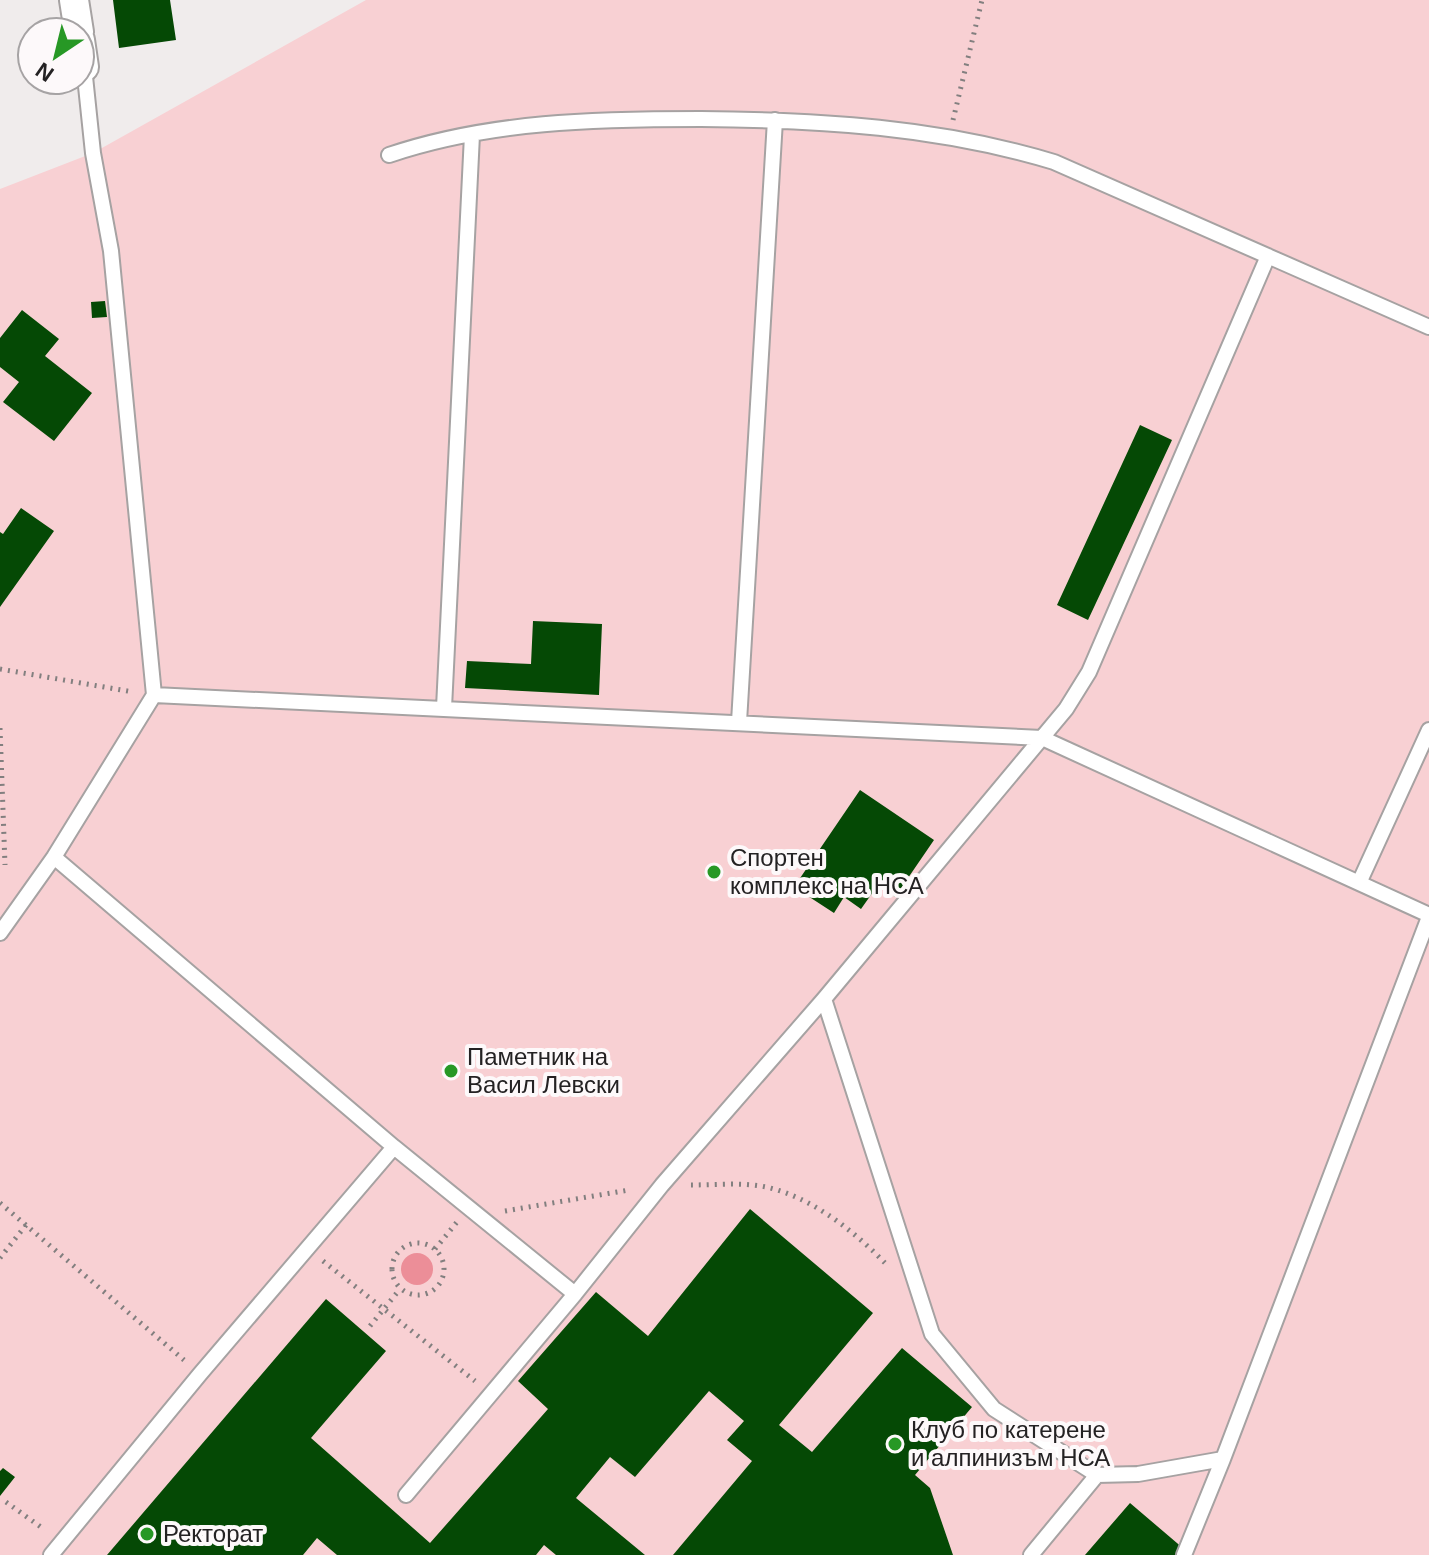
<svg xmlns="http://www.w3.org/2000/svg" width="1429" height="1555" font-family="Arial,sans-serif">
<rect width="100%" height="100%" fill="#f0ecec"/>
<path fill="#f8d0d3" d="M366 0H1429V1555H0V189L93 153Z"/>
<path fill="#ec8e98" d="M401 1269a16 16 0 1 1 32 0a16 16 0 1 1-32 0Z"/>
<path fill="#054905" d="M113 0H170L176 40 119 48Z
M105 301 107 317 92 318 91 302Z
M22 310 59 339 45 356 92 393 54 441 3 402 19 382 0 367V338Z
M1140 425 1172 440 1088 620 1057 605Z
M21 508 54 531 0 607V532L3 534Z
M533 621 602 624 599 695 465 688 467 661 531 664Z
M860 790 934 840 895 897 878 885 861 909 844 897 834 913 794 887Z
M750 1209 873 1313 779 1425 812 1452 902 1348 972 1407 915 1475 930 1488 953 1555H673L752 1461 727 1440 744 1421 709 1391 635 1477 610 1457 576 1498 645 1555H556L544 1545 536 1555H337L317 1538 303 1555H107L326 1299 386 1351 311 1438 430 1543 548 1409 518 1381 596 1292 648 1336Z
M3 1468 15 1477 0 1496V1471Z
M1130 1503 1184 1549 1179 1555H1085Z"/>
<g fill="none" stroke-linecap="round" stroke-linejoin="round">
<g stroke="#a6a2a2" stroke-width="18">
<path id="service" d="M389 155C490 121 596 119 701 119 820 120 939 127 1054 162L1429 327
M154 695 1042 738 1429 915
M444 708 472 135
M739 722 775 120
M54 857 394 1147 575 1294 406 1495
M1359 883 1429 730
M0 933 54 857 154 695 111 251 93 153 84 67
M824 999 932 1334 994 1409 1097 1475 1138 1474 1223 1459
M575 1294 662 1185 824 999 1066 709 1089 672 1268 256
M51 1555 200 1374 394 1147
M1031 1555 1097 1475
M1184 1555 1223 1459 1429 917"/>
</g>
<g stroke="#a6a2a2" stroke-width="32">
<path id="minor" d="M74 0 79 32
M80 40 84 67"/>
</g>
<path stroke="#827f7f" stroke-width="5" stroke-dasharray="2 6" stroke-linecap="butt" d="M953 120 982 0
M0 669 133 692
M0 728 5 865
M691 1185C715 1185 742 1182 766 1187 811 1197 853 1230 885 1263
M0 1203 184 1360
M505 1211 629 1190
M392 1269a26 26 0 1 1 52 0a26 26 0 1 1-52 0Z
M435 1249 457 1222
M0 1258 26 1225
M323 1261 475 1381
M370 1326 400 1289
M6 1502 45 1530"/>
<use href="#service" stroke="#fff" stroke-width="14"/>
<use href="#minor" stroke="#fff" stroke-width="28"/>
</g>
<g fill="#279825" stroke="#fdf9fa" stroke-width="3">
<circle cx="714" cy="872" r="8"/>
<circle cx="451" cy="1071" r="8"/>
<circle cx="895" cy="1444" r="8"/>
<circle cx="147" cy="1534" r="8"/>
</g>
<g text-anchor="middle" stroke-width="8" stroke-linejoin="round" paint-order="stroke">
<g font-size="24" fill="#242223" stroke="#fdf9fa" text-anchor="start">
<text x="730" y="866">Спортен<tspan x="730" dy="28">комплекс на НСА</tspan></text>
<text x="467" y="1065">Паметник на<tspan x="467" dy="28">Васил Левски</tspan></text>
<text x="911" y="1438">Клуб по катерене<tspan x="911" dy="28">и алпинизъм НСА</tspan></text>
<text x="163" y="1542">Ректорат</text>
</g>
</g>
<g transform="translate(56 56) rotate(215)"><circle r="38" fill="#fdf9fa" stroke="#a6a3a4" stroke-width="2"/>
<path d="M0-6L14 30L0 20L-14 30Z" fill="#279825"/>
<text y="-12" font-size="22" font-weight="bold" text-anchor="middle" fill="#242223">N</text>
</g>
</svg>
